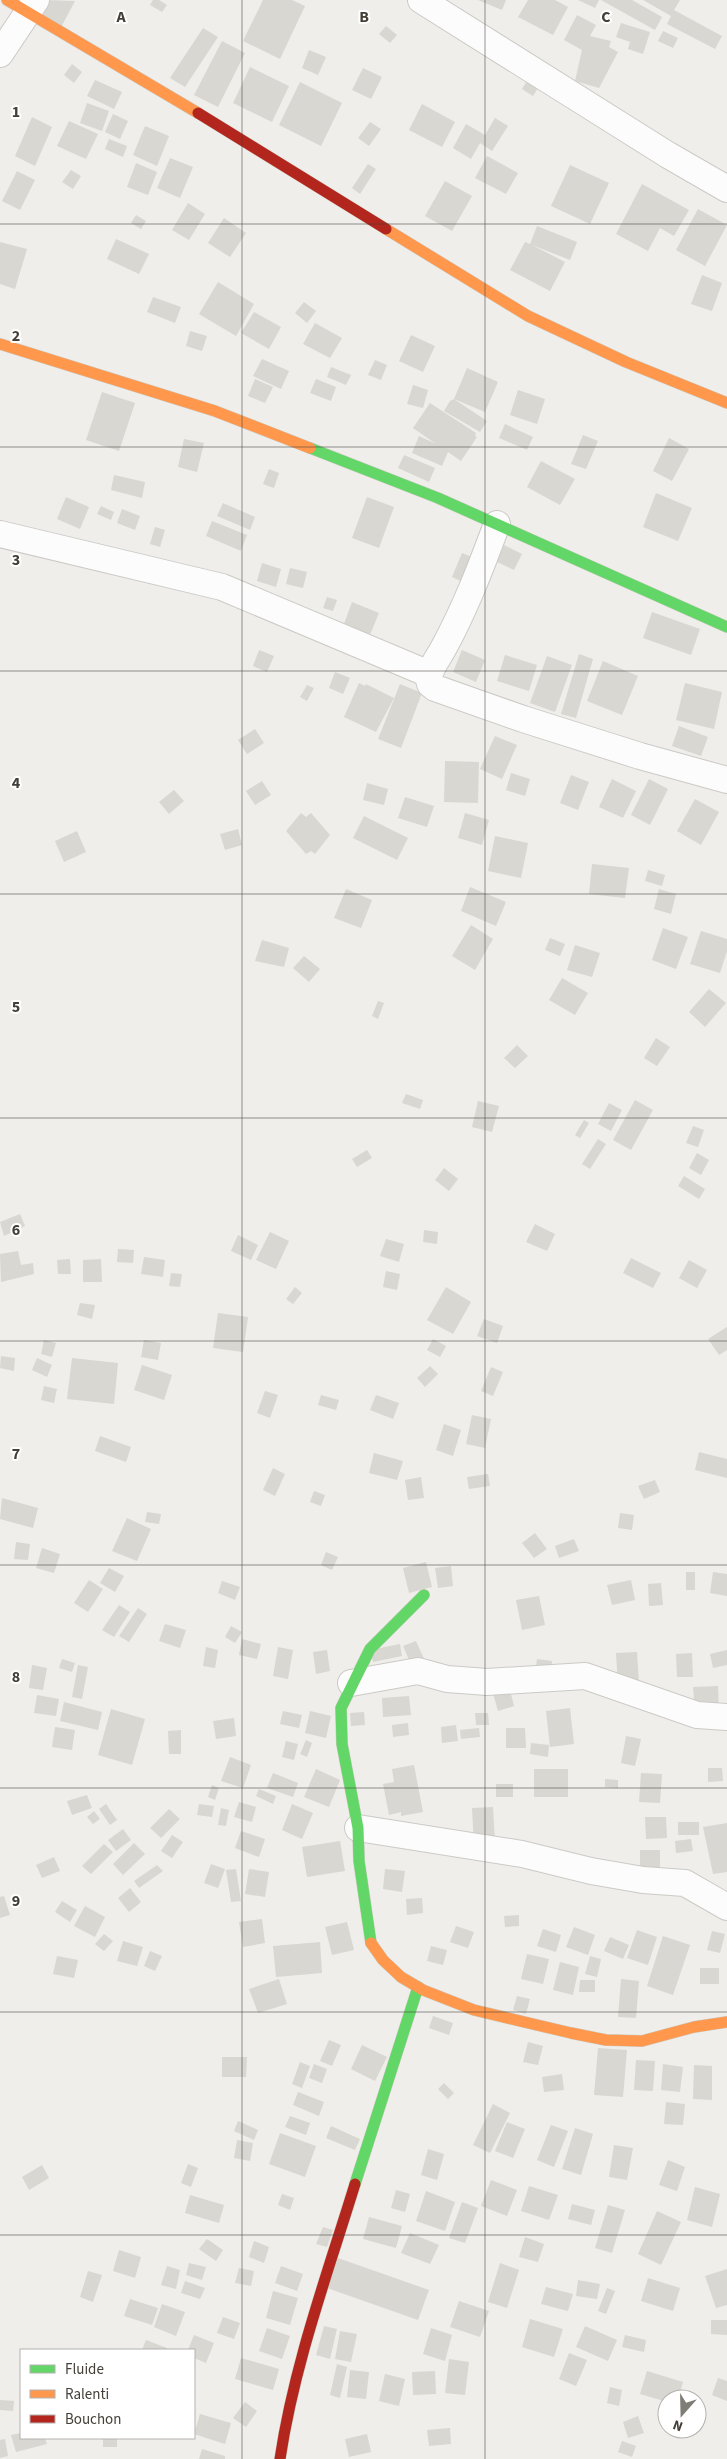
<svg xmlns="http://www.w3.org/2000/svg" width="727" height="2459" font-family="'Source Sans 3',sans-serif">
<rect width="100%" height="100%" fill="#efeeea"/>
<path fill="#d8d7d2" d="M46 0 75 1 58 33 35 21Z
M153 0H159L167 5 162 12 150 5Z
M263 0H292L305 6 280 59 243 41Z
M478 0H506L502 10Z
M528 0H555L568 7 553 35 518 17Z
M578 0H599L595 8Z
M601 0H632L662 17 655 30Z
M643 0H680L674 10 722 36 715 49 667 24 671 16Z
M577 15 596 25 590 36 611 41 609 47 618 52 599 88 575 81 582 50 564 40Z
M621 23 650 32 643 54 628 49 630 42 616 37Z
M386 26 397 35 390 43 379 34Z
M203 28 218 37 185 87 170 78Z
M663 31 678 38 673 48 658 41Z
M222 41 245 53 218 107 194 95Z
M309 50 326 57 318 75 302 68Z
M72 64 82 72 74 83 64 75Z
M250 67 289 86 272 122 233 103Z
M363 68 382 77 371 99 352 90Z
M95 80 122 92 114 109 87 96Z
M527 81 538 88 533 96 522 89Z
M300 82 342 103 321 146 279 125Z
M87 103 109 111 102 131 80 123Z
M422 104 455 122 442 147 409 130Z
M113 114 128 121 120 139 105 132Z
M32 117 52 127 35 166 15 156Z
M495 118 508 126 492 151 480 143 471 159 453 148 466 124 485 135Z
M69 121 98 134 86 159 57 146Z
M370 122 381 129 369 146 358 138Z
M145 126 169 136 157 166 133 155Z
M109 139 127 146 123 157 105 149Z
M487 156 518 173 506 194 475 178Z
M170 158 193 167 180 198 157 188Z
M136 163 157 172 148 195 127 187Z
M368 164 376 169 360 194 352 188Z
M570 165 609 183 590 224 551 206Z
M71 170 81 176 73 189 62 182Z
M17 171 35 180 20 210 2 201Z
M445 181 472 196 452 231 425 216Z
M642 184 689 210 674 236 660 228 648 251 616 234Z
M188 203 205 214 189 240 172 230Z
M698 209 727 225 705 266 676 250Z
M136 215 146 221 141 229 131 223Z
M224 218 246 233 230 257 208 243Z
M537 226 577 242 570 260 532 245 565 262 550 291 510 270 525 242 530 244Z
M116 239 149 254 139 274 107 259Z
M0 242 27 249 15 289 0 284Z
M702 275 722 283 712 311 691 304Z
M218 282 254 304 236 336 199 314Z
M153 297 181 307 175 323 147 312Z
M304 302 316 311 307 323 295 313Z
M254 312 281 327 269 349 241 333Z
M315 323 342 338 330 358 303 344Z
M190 331 207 336 202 351 186 346Z
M411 335 435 346 423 372 399 361Z
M262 359 289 371 281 389 253 376Z
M375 360 387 365 381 380 368 375Z
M331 367 351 375 346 385 327 377Z
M467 368 498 382 485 412 454 399 487 421 480 432 444 411 450 401 454 399Z
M255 379 273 387 265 403 248 396Z
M316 379 336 387 331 401 310 393Z
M413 385 428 390 423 408 407 404Z
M518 390 545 399 537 424 510 415Z
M102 392 135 403 119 451 86 440Z
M430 403 476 433 475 436 477 437 461 461 448 452 442 466 412 453 419 436 436 444 413 428Z
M505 424 533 437 527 450 499 438Z
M583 435 598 441 586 469 571 464Z
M669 438 689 449 672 481 653 471Z
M184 439 204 443 197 472 178 467Z
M404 455 435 468 429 482 398 468Z
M541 461 575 479 560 505 527 487Z
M269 469 279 473 274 488 263 484Z
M114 475 145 482 142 498 111 490Z
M656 493 692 508 678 541 643 527Z
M66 497 89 507 80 529 57 519Z
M367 497 394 507 379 548 352 538Z
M223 503 255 517 250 530 217 516Z
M101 506 114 512 111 520 97 514Z
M122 509 140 516 135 530 117 523Z
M212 521 247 535 241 551 206 536Z
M155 527 165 530 160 547 150 544Z
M504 545 522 554 514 570 497 562Z
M462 553 477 559 467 584 452 577Z
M262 563 281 569 276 587 257 581Z
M290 568 307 572 303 588 286 584Z
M327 597 337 600 333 611 323 608Z
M352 602 379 613 367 642 341 632Z
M652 612 700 629 691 655 643 638Z
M259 650 274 656 267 672 253 666Z
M462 650 485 660 476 682 453 672Z
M579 654 593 659 576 718 561 714Z
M505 655 537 665 529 691 497 681Z
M547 656 572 665 555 712 530 703Z
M603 661 638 676 622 715 587 701Z
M335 672 350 678 343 694 329 688Z
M359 683 365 686 366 684 394 698 376 732 344 717Z
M685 683 722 692 714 729 676 720Z
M400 684 422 693 401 748 378 739Z
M307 685 314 688 307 701 300 697Z
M679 726 708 737 701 756 672 746Z
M255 729 264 743 247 754 238 740Z
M495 736 517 745 502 779 480 769Z
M445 761 479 762 478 803 444 802Z
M511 773 530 779 525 796 506 790Z
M571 775 589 782 578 810 560 803Z
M612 779 636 791 623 818 599 807Z
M649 779 668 789 650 825 631 815Z
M262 781 271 795 255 805 246 791Z
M367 783 388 789 384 805 363 800Z
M174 790 184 801 169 814 159 802Z
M405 797 434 806 427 827 398 818Z
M695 799 719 812 701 845 677 831Z
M301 813 306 817 311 813 330 835 315 854 311 851 306 854 286 831Z
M465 813 489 820 482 845 458 838Z
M364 816 408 838 397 860 353 838Z
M238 829 242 845 225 850 220 834Z
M77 831 86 852 64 862 55 841Z
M495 836 528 843 521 878 488 871Z
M592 864 629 868 625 898 589 894Z
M648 870 665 875 662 886 645 881Z
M470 887 506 902 496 926 461 911Z
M346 889 372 900 361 928 334 918Z
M659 889 676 894 671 914 654 909Z
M471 925 493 939 475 970 452 956Z
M663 928 688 937 676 969 652 960Z
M701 931 727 939V951L720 973 690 964Z
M550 938 565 944 560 956 545 950Z
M262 940 289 948 284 967 255 961Z
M575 945 600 953 592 977 567 970Z
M304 956 320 969 309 982 293 968Z
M562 978 588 993 575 1015 549 1000Z
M709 989 726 1003 705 1027 689 1012Z
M378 1001 384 1003 378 1019 372 1016Z
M656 1038 670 1047 657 1066 644 1058Z
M517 1045 528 1056 515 1068 504 1058Z
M406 1094 423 1100 420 1109 402 1103Z
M635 1100 653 1110 631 1150 613 1140Z
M478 1101 499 1106 492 1132 472 1127Z
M609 1103 622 1110 611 1131 598 1124Z
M584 1120 589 1123 580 1138 575 1135Z
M693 1126 704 1130 698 1147 686 1143Z
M598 1139 606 1144 590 1169 582 1164Z
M367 1150 372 1158 357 1167 352 1159Z
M697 1153 709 1160 701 1175 689 1168Z
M444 1168 458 1179 449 1191 435 1180Z
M684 1176 705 1189 699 1199 678 1186Z
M20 1214 25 1226 4 1236 0 1222Z
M535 1224 555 1234 547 1251 526 1242Z
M424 1230 438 1232 437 1244 423 1242Z
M270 1232 289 1241 276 1269 256 1260Z
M238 1235 258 1245 251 1260 231 1251Z
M386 1239 404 1244 399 1262 380 1256Z
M118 1249 134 1250 133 1263 117 1262Z
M18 1251 21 1265 33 1263 34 1274 1 1282 0 1254Z
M144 1257 165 1260 163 1277 141 1274Z
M631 1258 661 1273 653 1288 623 1273Z
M70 1259 71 1274H58L57 1260Z
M101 1259 102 1282H83V1260Z
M689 1260 707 1270 697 1288 679 1278Z
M386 1271 400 1274 397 1290 383 1287Z
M171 1273 182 1274 180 1287 169 1286Z
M295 1287 302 1293 293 1304 286 1299Z
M446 1287 471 1302 453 1334 427 1320Z
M80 1303 95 1305 92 1319 77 1315Z
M218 1313 248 1317 243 1352 213 1348Z
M484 1319 503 1326 497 1343 477 1336Z
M727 1327V1350L719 1355 708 1339Z
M433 1339 446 1346 440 1357 427 1350Z
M44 1340 56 1343 52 1357 41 1354Z
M144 1340 161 1343 158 1360 141 1357Z
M1 1356 15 1358 14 1371 0 1368Z
M37 1358 52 1365 47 1377 32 1370Z
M72 1358 118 1363 114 1404 67 1399Z
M142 1365 172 1375 164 1400 134 1390Z
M430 1366 438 1374 425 1387 417 1378Z
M491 1367 503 1372 493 1396 481 1391Z
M44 1386 57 1389 54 1403 41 1400Z
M265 1391 278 1395 270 1418 257 1413Z
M321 1395 339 1400 336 1410 318 1405Z
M376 1395 399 1403 393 1419 370 1410Z
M472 1415 491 1419 485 1448 466 1444Z
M444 1424 461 1430 453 1456 436 1450Z
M100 1436 131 1447 126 1462 95 1451Z
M699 1452 727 1459V1478L695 1470Z
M374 1453 403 1461 397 1480 369 1473Z
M273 1468 285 1474 275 1496 263 1490Z
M488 1474 490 1486 469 1489 467 1477Z
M421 1477 424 1498 408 1500 405 1480Z
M655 1480 660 1492 644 1499 638 1486Z
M314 1491 325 1495 321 1506 310 1502Z
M2 1498 38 1508 33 1528 0 1519Z
M147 1512 161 1514 159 1524 145 1522Z
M620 1513 634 1515 632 1530 618 1528Z
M127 1518 151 1529 137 1561 112 1551Z
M535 1533 547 1549 534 1558 522 1543Z
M574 1539 579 1551 559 1558 555 1546Z
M16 1542 30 1544 28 1560 14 1559Z
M42 1548 60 1554 54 1573 36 1568Z
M326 1552 338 1557 332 1570 321 1565Z
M426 1562 432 1587 409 1593 403 1568Z
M451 1566 453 1586 438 1588 435 1568Z
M109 1568 124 1576 115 1592 100 1583Z
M686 1572H695V1590H686Z
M713 1572 727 1574V1596L710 1593Z
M89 1580 103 1589 88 1612 74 1603Z
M631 1580 635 1600 612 1605 607 1585Z
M222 1581 240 1587 235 1600 218 1593Z
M661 1583 663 1605 649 1606 648 1584Z
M539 1596 545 1625 522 1630 516 1600Z
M119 1605 130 1612 114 1637 102 1630Z
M138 1608 147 1614 129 1642 119 1636Z
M165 1624 186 1630 180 1648 159 1641Z
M231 1626 242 1632 235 1643 225 1637Z
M242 1639 261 1644 257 1659 239 1655Z
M416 1641 425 1661 412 1667 403 1646Z
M400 1644 402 1656 373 1662 370 1650Z
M206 1647 218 1650 215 1668 203 1666Z
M278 1647 293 1650 288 1679 273 1676Z
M327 1650 330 1671 316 1674 313 1652Z
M727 1650V1665L713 1668 710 1654Z
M637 1652 639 1684 618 1685 616 1653Z
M692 1653 693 1677H677L676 1654Z
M62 1659 75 1663 72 1672 59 1668Z
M537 1659 552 1661 551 1675 535 1674Z
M32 1665 47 1668 43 1690 29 1688Z
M78 1665 88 1667 82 1699 72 1697Z
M509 1686 514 1706 498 1711 492 1690Z
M718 1686 719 1711 695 1713 693 1687Z
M37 1695 59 1699 56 1716 34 1713Z
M409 1696 411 1715 383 1717 382 1698Z
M64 1702 102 1712 98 1730 60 1721Z
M570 1708 574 1744 550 1747 546 1711Z
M111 1709 145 1719 132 1765 98 1755Z
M283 1711 302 1715 299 1728 280 1724Z
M310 1711 331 1716 326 1738 305 1733Z
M364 1712 365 1725 351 1726 350 1713Z
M475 1713H488L489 1725H476Z
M234 1718 236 1736 216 1739 213 1721Z
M408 1723 409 1735 393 1737 392 1725Z
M456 1725 458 1741 442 1743 441 1727Z
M55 1727 75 1730 72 1750 52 1747Z
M479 1728 480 1737 461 1739 460 1730Z
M506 1728H525L526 1748H506Z
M181 1730V1754H169L168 1731Z
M626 1736 641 1739 635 1766 621 1763Z
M306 1740 312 1743 307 1757 300 1754Z
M286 1741 298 1744 294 1760 282 1757Z
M531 1743 549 1745 548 1757 530 1754Z
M230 1757 251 1765 243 1788 221 1781Z
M414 1765 423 1812 401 1816V1812L389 1815 383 1784 394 1782 392 1769Z
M708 1768H722L723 1781 708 1782Z
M316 1769 340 1780 329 1807 304 1797Z
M534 1769H568V1797H534Z
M273 1773 298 1783 293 1797 267 1788Z
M641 1773 662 1774 660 1803 639 1802Z
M605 1779 618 1780V1788L605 1787Z
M496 1784H513V1797H496Z
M212 1785 219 1788 215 1800 208 1797Z
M259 1789 276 1796 273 1804 256 1796Z
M87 1795 92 1808 72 1815 67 1801Z
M239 1802 256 1807 252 1822 234 1817Z
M106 1804 117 1820 110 1825 99 1809Z
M199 1804 214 1806 212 1817 197 1815Z
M292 1804 313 1813 302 1839 282 1830Z
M493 1807 495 1843 474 1845 472 1808Z
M221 1808 229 1810 226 1826 218 1825Z
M169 1809 180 1819 161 1838 150 1828Z
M94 1811 100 1819 93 1824 87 1817Z
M645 1817H666L667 1838 646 1839Z
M678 1822H699V1835H678Z
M727 1823V1872L713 1874 703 1827Z
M123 1829 131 1840 116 1851 108 1840Z
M241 1831 265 1839 259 1857 235 1848Z
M172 1835 183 1842 172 1858 161 1851Z
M691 1839 693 1851 676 1853 675 1841Z
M340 1841 345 1871 307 1877 302 1847Z
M134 1843 145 1854 123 1875 113 1864Z
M104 1844 113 1852 91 1874 82 1866Z
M640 1850H660V1869H640Z
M54 1857 60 1871 42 1878 36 1865Z
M211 1864 225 1869 218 1888 204 1883Z
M157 1865 163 1871 139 1888 134 1881Z
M236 1869 241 1901 231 1902 226 1870Z
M249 1869 269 1872 265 1897 245 1894Z
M385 1869 405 1871 402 1892 383 1889Z
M130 1888 141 1902 129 1912 118 1898Z
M4 1896 10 1915 0 1918V1897Z
M422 1898 423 1913 407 1915 406 1899Z
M62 1901 77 1910 70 1922 55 1912Z
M85 1906 105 1917 95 1937 74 1926Z
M519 1915V1926L505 1927 504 1916Z
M262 1919 265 1943 243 1947 239 1922Z
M347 1922 354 1950 332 1955 325 1927Z
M456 1926 474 1932 468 1948 450 1942Z
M574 1927 595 1935 588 1955 566 1947Z
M543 1929 561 1935 556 1952 537 1946Z
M637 1930 657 1937 648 1965 627 1958Z
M712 1931 725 1934 720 1953 707 1950Z
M104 1934 113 1941 104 1951 95 1944Z
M663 1936 690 1945 673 1995 647 1986Z
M610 1937 629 1945 623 1959 604 1951Z
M123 1941 143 1947 137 1966 117 1961Z
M320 1942 322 1973 276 1977 273 1946Z
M431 1946 447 1950 443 1965 427 1961Z
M150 1951 162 1956 155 1971 144 1966Z
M527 1954 549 1959 543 1984 521 1979Z
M57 1956 78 1960 74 1978 53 1974Z
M590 1956 601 1959 597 1977 585 1974Z
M560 1962 579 1967 573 1995 553 1990Z
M700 1968H719V1984H700Z
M279 1979 287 2004 258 2013 249 1989Z
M621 1979 639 1981 636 2018 618 2017Z
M580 1980H595V1992H579Z
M517 1996 530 1999 526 2014 513 2010Z
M433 2016 453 2023 449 2035 429 2028Z
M329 2040 341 2045 332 2066 320 2061Z
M528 2042 543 2046 538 2065 523 2062Z
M362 2045 387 2057 375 2081 351 2069Z
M598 2048 627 2050 623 2097 594 2095Z
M222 2057H247L246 2077H222Z
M636 2060 655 2061 653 2091 634 2090Z
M300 2062 310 2066 302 2088 292 2084Z
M314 2064 327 2069 322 2083 309 2078Z
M663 2064 683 2067 680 2092 661 2090Z
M694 2065 712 2066V2100L693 2099Z
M562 2074 564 2090 544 2092 542 2077Z
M444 2083 454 2093 448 2099 438 2089Z
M298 2092 324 2102 319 2116 293 2105Z
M666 2102 685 2104 683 2125 664 2124Z
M493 2104 510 2113 490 2153 473 2145Z
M290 2116 310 2123 306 2135 285 2127Z
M238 2121 258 2130 254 2140 234 2131Z
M507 2122 525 2129 513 2158 495 2151Z
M551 2125 568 2131 554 2167 537 2160Z
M331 2126 360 2139 355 2150 326 2138Z
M575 2128 593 2134 581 2175 562 2169Z
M280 2133 316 2146 305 2177 269 2164Z
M237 2140 253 2143 250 2161 234 2158Z
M614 2145 633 2148 627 2180 609 2177Z
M428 2149 444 2154 437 2180 421 2175Z
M668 2160 685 2167 677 2191 659 2185Z
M188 2164 198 2168 191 2187 181 2183Z
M42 2165 49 2178 29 2190 22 2177Z
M491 2180 517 2190 507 2216 481 2206Z
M529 2186 558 2195 549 2220 521 2211Z
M695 2187 720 2194 712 2227 687 2220Z
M396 2190 410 2194 405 2212 391 2208Z
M426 2191 455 2202 445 2231 416 2221Z
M282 2194 294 2198 290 2210 278 2205Z
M190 2195 224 2205 219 2223 185 2213Z
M462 2202 478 2208 465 2243 449 2238Z
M572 2204 595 2210 591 2225 568 2219Z
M608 2205 625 2210 612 2253 595 2248Z
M657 2211 681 2222 661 2265 638 2254Z
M369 2217 402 2226 396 2248 363 2239Z
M323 2227 333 2230 327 2247 316 2244Z
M410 2233 439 2245 430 2264 401 2253Z
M525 2237 544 2244 538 2262 519 2257Z
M207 2239 223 2250 216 2261 199 2249Z
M254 2241 269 2247 264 2263 249 2257Z
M119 2250 141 2257 135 2278 113 2271Z
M338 2258 429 2290 418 2320 327 2288Z
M189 2263 206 2267 202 2280 186 2275Z
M500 2263 519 2270 507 2308 488 2302Z
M167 2266 180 2270 176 2289 161 2285Z
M281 2266 303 2274 297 2291 275 2283Z
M239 2268 254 2271 251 2286 235 2283Z
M727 2269V2305L716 2308 705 2276Z
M88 2271 102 2275 93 2302 80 2297Z
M648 2278 680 2288 673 2311 641 2301Z
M578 2280 600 2284 597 2299 576 2296Z
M185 2281 205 2288 200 2299 181 2293Z
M546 2287 573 2294 568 2311 541 2304Z
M607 2288 615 2291 606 2314 598 2311Z
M273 2291 298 2298 290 2325 266 2318Z
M130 2299 158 2308 152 2325 124 2316Z
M459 2301 489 2311 480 2337 450 2327Z
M162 2304 185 2312 176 2336 154 2327Z
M223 2317 240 2323 234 2339 217 2333Z
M530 2319 563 2329 554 2357 522 2347Z
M711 2320H727V2335L711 2334Z
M324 2326 337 2329 330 2359 316 2355Z
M585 2326 617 2340 608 2361 576 2347Z
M267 2328 290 2336 282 2359 259 2351Z
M431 2328 452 2335 445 2361 423 2354Z
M340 2331 357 2334 351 2362 335 2359Z
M194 2335 214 2343 206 2363 194 2358V2350H188Z
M625 2335 646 2340 644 2352 622 2347Z
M146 2340 167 2348 166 2350H142Z
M569 2353 587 2360 576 2386 559 2379Z
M241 2358 279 2369 273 2390 235 2379Z
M449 2359 469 2362 465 2395 445 2393Z
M337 2364 347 2367 340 2398 330 2395Z
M350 2370 369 2372 366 2399 347 2397Z
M435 2371 436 2394 413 2395 412 2372Z
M647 2371 683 2382 678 2399H667V2402L640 2394Z
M385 2374 405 2379 399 2406 379 2401Z
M718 2378 727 2381V2401L712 2395Z
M610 2387 622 2390 619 2406 607 2403Z
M0 2400 14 2401 13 2411 0 2410Z
M245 2402 257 2411 246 2427 233 2418Z
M200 2414 231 2423 225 2444 194 2434Z
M638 2416 644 2433 628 2438 623 2422Z
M450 2428 451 2444 429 2446 427 2430Z
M21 2433V2438H45L47 2444 16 2452 11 2435Z
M367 2434 371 2452 349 2457 345 2439Z
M103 2438H117V2447H103Z
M5 2439 8 2456 0 2458V2440Z
M622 2441 636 2446 632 2457 618 2452Z
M202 2449 225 2456V2459H199Z"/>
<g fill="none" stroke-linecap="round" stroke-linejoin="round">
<g stroke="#cbcac6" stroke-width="28">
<path id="street" d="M421 0 668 155 727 189
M0 54 36 0
M497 524C481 567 465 609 443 649 437 660 426 673 430 684L435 688 523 719 640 756 727 780
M0 534 222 587 429 674
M351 1683 418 1671 447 1679 487 1682 585 1676 697 1715 727 1717
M358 1828 522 1854 591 1871 643 1880 685 1883 727 1907"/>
</g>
<g stroke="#cdcbc1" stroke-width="12">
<path id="fast" d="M310 448 438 498 727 627
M371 1943 359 1861 358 1828 342 1744 341 1708 370 1649 424 1595
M355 2184 418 1987"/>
</g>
<g stroke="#cdcbc1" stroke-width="12">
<path id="slow" d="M7 0 198 113
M386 229 528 316 626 362 727 403
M0 344 215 411 310 448
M371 1943 383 1960 401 1977 423 1990 474 2010 571 2033 606 2040 642 2041 694 2027 727 2022"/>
</g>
<g stroke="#cdcbc1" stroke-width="12">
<path id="jam" d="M198 113 386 229
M280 2459C294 2365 327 2275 355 2184"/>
</g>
<use href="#street" stroke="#fdfcfc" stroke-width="26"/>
<use href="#fast" stroke="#63d668" stroke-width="11"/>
<use href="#slow" stroke="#ff974d" stroke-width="11"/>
<use href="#jam" stroke="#b3261e" stroke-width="11"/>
</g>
<path fill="none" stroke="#443f37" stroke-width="1" stroke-opacity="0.55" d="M242 0V2459M485 0V2459M0 224H727M0 447H727M0 671H727M0 894H727M0 1118H727M0 1341H727M0 1565H727M0 1788H727M0 2012H727M0 2235H727"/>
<g font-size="16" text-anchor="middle" font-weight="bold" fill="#443f37" stroke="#fff" stroke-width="4" stroke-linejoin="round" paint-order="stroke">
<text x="121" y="22">A</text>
<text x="364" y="22">B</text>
<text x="606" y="22">C</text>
<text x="16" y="117">1</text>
<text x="16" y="341">2</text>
<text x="16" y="565">3</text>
<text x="16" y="788">4</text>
<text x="16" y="1012">5</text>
<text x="16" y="1235">6</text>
<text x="16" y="1459">7</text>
<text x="16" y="1682">8</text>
<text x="16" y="1906">9</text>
</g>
<rect x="20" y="2349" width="175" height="90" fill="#ffffff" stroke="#b4b2af"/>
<rect x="30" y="2365" width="25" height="8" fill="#63d668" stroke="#b4b2af"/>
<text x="65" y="2374" font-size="15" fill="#443f37">Fluide</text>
<rect x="30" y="2390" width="25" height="8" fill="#ff974d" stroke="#b4b2af"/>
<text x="65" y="2399" font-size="15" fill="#443f37">Ralenti</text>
<rect x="30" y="2415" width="25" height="8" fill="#b3261e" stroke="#b4b2af"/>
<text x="65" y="2424" font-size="15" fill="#443f37">Bouchon</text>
<g transform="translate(682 2414) rotate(200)"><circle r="24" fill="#ffffff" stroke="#b4b2af"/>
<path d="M0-4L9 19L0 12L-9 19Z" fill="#807c76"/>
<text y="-8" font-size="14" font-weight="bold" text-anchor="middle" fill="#443f37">N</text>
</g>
</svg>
